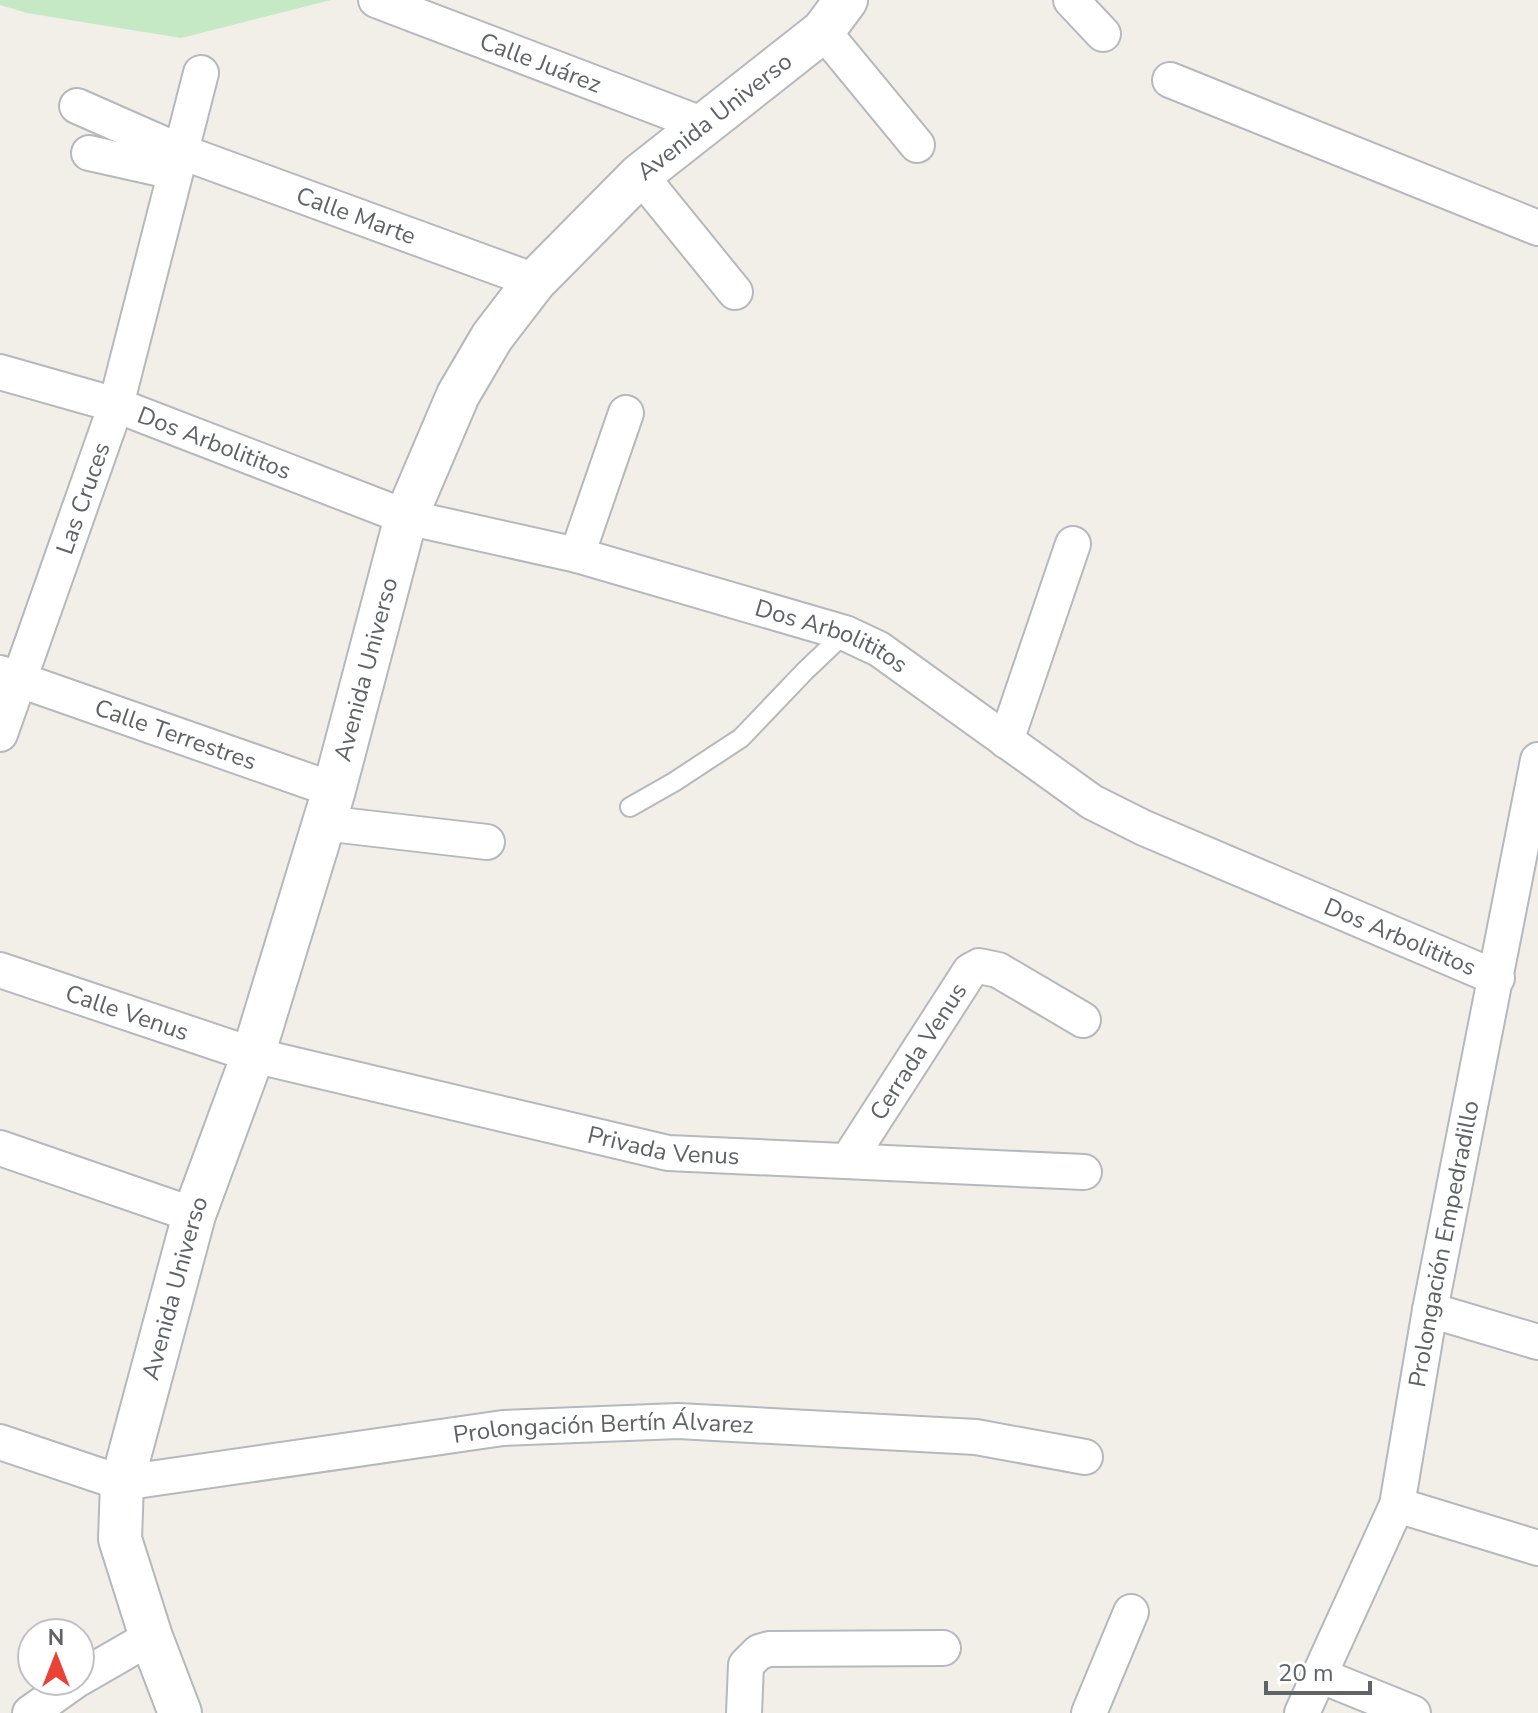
<svg xmlns="http://www.w3.org/2000/svg" width="1538" height="1713" font-family="'Nunito Sans',sans-serif">
<rect width="100%" height="100%" fill="#f1efe8"/>
<path fill="#c5e8c5" d="M0 0H331L181 38 27 13 0 5Z"/>
<g fill="none" stroke-linecap="round" stroke-linejoin="round">
<g stroke="#b5b8bc" stroke-width="22">
<path id="service" d="M630 807 674 782 741 738 805 671 845 633"/>
</g>
<g stroke="#b5b8bc" stroke-width="38">
<g id="minor">
<path id="s1" d="M376 0 704 125"/>
<path d="M1071 0 1103 34"/>
<path d="M823 31 917 145"/>
<path d="M1170 80 1538 228"/>
<path id="s2" d="M77 106 179 151 535 281"/>
<path d="M89 153 174 172"/>
<path d="M640 175 735 292"/>
<path id="s3" d="M0 372 116 405 406 517 577 555 845 633 879 649 1092 802 1144 828 1497 978"/>
<path d="M577 555 626 413"/>
<path id="s4" d="M0 673 334 790"/>
<path id="s5" d="M0 734 116 405 201 73"/>
<path d="M1006 741 1073 544"/>
<path d="M323 823 487 842"/>
<path id="s6" d="M0 970 253 1055 668 1153 1084 1172"/>
<path d="M0 1148 194 1215"/>
<path id="s7" d="M849 1159 970 971 979 966 998 970 1083 1020"/>
<path d="M1430 1310 1538 1342"/>
<path id="s8" d="M0 1442 122 1483 503 1428 678 1421 976 1437 1085 1457"/>
<path d="M1397 1505 1538 1548"/>
<path d="M1319 1675 1413 1713"/>
<path d="M80 1678 151 1637"/>
<path d="M30 1713 75 1681"/>
<path d="M744 1713 746 1665 759 1652 769 1649 943 1648"/>
<path d="M1089 1713 1131 1612"/>
<path id="s9" d="M1302 1713 1397 1505 1430 1310 1538 760"/>
</g>
</g>
<g stroke="#b5b8bc" stroke-width="46">
<g id="tertiary">
<path id="s10" d="M180 1713 151 1637 120 1539 122 1483 194 1215 253 1055 334 790 406 517 458 395 492 337 535 281 640 175 823 31 846 0"/>
</g>
</g>
<use href="#service" stroke="#fff" stroke-width="18"/>
<use href="#minor" stroke="#fff" stroke-width="34"/>
<use href="#tertiary" stroke="#fff" stroke-width="42"/>
</g>
<g text-anchor="middle" stroke-width="8" stroke-linejoin="round" paint-order="stroke">
<g font-size="24" fill="#5f6368" stroke="#fff">
<text dy="8" stroke="none"><textPath href="#s1" startOffset="176">Calle Juárez</textPath></text>
<text dy="8" stroke="none"><textPath href="#s10" startOffset="1762">Avenida Universo</textPath></text>
<text dy="8" stroke="none"><textPath href="#s2" startOffset="300">Calle Marte</textPath></text>
<text dy="8" stroke="none"><textPath href="#s3" startOffset="226">Dos Arbolititos</textPath></text>
<text dy="8" stroke="none"><textPath href="#s5" startOffset="250">Las Cruces</textPath></text>
<text dy="8" stroke="none"><textPath href="#s3" startOffset="874">Dos Arbolititos</textPath></text>
<text dy="8" stroke="none"><textPath href="#s10" startOffset="1090">Avenida Universo</textPath></text>
<text dy="8" stroke="none"><textPath href="#s4" startOffset="186">Calle Terrestres</textPath></text>
<text dy="8" stroke="none"><textPath href="#s3" startOffset="1522">Dos Arbolititos</textPath></text>
<text dy="8" stroke="none"><textPath href="#s6" startOffset="134">Calle Venus</textPath></text>
<text dy="8" stroke="none"><textPath href="#s7" startOffset="128">Cerrada Venus</textPath></text>
<text dy="8" stroke="none"><textPath href="#s6" startOffset="688">Privada Venus</textPath></text>
<text dy="8" stroke="none"><textPath href="#s9" startOffset="494">Prolongación Empedradillo</textPath></text>
<text dy="8" stroke="none"><textPath href="#s10" startOffset="442">Avenida Universo</textPath></text>
<text dy="8" stroke="none"><textPath href="#s8" startOffset="614">Prolongación Bertín Álvarez</textPath></text>
</g>
</g>
<g transform="translate(56 1657)"><circle r="38" fill="#ffffff" stroke="#bfc1c3" stroke-width="2"/>
<path d="M0-6L14 30L0 20L-14 30Z" fill="#ea4335"/>
<text y="-12" font-size="22" font-weight="bold" text-anchor="middle" fill="#5f6368">N</text>
</g>
<path d="M1266 1681v12h104v-12" fill="none" stroke="#5f6368" stroke-width="4"/>
<text x="1278" y="1681" font-size="24" fill="#5f6368" stroke="#ffffff" stroke-width="6" paint-order="stroke">20 m</text>
</svg>
